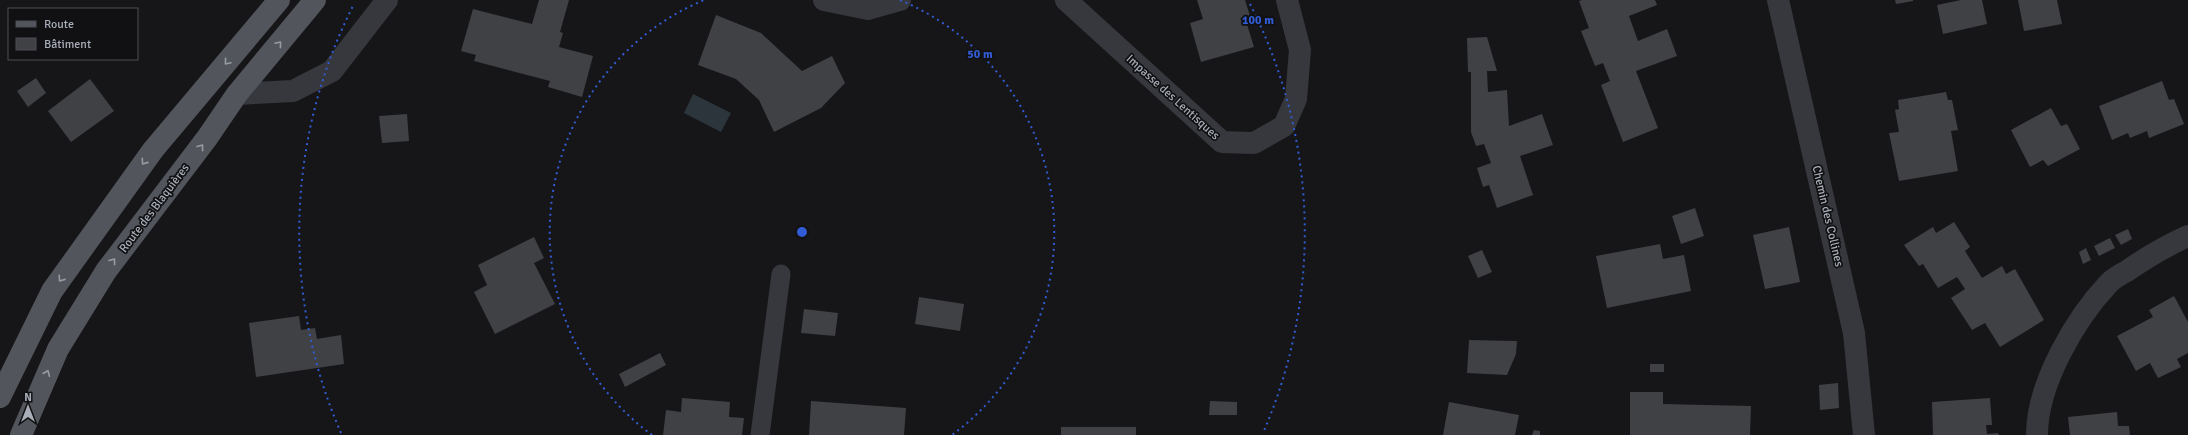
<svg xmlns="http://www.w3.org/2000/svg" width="2188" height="435" font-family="Signika,sans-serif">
<rect width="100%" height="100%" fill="#161618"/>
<path fill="#2c353c" d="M693 94 731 113 721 132 684 113Z"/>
<path fill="#404145" d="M539 0H569L560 32 563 33 559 47 593 56 582 97 548 87 550 81 474 61 476 55 461 51 473 9 532 24Z
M1197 0H1245L1250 16 1245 18 1254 47 1201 62 1190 23 1203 19Z
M1582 0H1655L1657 5 1629 16 1638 41 1667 29 1677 56 1636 71 1658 128 1623 142 1601 85 1610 81 1603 63 1595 66 1581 31 1589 28 1579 1Z
M1895 0H1913V1L1896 4Z
M1961 0H1982L1987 24 1943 34 1937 5Z
M2018 0H2057L2062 24 2024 31Z
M716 15 761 33 802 71 832 56 845 83 821 108 774 132 759 100 736 79 698 65Z
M1487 37 1497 71H1487L1488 92 1507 90 1509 126 1542 114 1553 145 1520 156 1533 195 1497 208 1489 185 1483 187 1477 168 1491 163 1484 144 1476 146 1471 132V72H1468L1467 38Z
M36 78 46 93 28 107 17 91Z
M90 79 114 111 71 142 48 111Z
M2162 81 2169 100 2174 99 2184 124 2149 138 2147 131 2130 138 2128 133 2112 140 2099 106Z
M1946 92 1948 100H1952L1958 130 1951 131 1958 171 1899 181 1889 133 1899 132 1895 110 1899 109 1898 100Z
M2051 108 2061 126 2067 124 2080 149 2048 166 2043 160 2030 167 2011 130Z
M407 114 409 141 382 143 379 116Z
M1695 208 1704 236 1681 244 1672 216Z
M1954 222 1970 247 1965 251 1982 278 2002 266 2006 274 2015 269 2044 320 2000 347 1985 323 1972 330 1951 298 1965 289 1957 277 1938 288 1923 264 1919 266 1904 245 1933 227 1936 233Z
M1789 227 1800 282 1765 289 1753 235Z
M2128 229 2132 239 2121 245 2115 235Z
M534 237 544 258 534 263 555 304 495 334 474 292 487 285 478 265Z
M2110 238 2115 248 2099 256 2094 246Z
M1660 244 1663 259 1684 255 1691 291 1607 308 1596 256Z
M2086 248 2091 260 2083 264 2079 252Z
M1482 250 1492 272 1478 278 1468 256Z
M2174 296 2188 322V353L2177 359 2181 367 2158 378 2150 363 2136 371 2117 336 2153 317 2149 310Z
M919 297 964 304 960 331 915 324Z
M804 309 838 313 835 336 801 333Z
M299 316 301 330 315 328 317 339 341 335 344 364 256 377 249 323Z
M1469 340 1517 341 1516 354 1507 375 1467 373Z
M660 353 666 365 625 387 619 374Z
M1650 364H1664V372H1650Z
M1838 383 1839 408 1820 410 1819 385Z
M1630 392H1663V404L1751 406 1750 435H1630Z
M682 398 730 402 729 417 744 418 742 435H663L666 410 681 412Z
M1990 398 1992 425H1986L1987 434 1998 433 1999 435H1933L1932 402Z
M811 401 906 408 904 435H809Z
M1210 401 1237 402V415H1209Z
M1449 402 1519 415 1515 435H1443Z
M2117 412 2118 426H2129L2130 435H2070L2068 417Z
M1061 427H1136V435H1061Z
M1534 430 1540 431V435H1532Z"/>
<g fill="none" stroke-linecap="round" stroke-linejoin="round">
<path stroke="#37383d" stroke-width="19" d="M760 435 781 274"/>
<path stroke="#37383d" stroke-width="22" d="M824 0 868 9 900 0
M1066 0 1222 142 1254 143 1284 126 1296 99 1300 50 1287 0
M1778 0 1854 333 1864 435
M237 94 293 91 332 71 387 0
M2037 435C2037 384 2075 319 2109 283 2114 278 2121 274 2127 271 2147 257 2166 246 2188 236"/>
<path stroke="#53555c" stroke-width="22" d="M0 397 52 291 153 150 279 0
M21 435 58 349 106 271 207 138 237 94 315 0"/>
</g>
<defs><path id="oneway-chevron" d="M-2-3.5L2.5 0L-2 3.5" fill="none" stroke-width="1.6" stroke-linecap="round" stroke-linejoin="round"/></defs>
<g stroke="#979ba6">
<use href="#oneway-chevron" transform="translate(279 44) rotate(-50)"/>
<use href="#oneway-chevron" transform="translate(227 62) rotate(130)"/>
<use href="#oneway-chevron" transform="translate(201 147) rotate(-53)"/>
<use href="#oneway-chevron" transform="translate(144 162) rotate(125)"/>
<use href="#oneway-chevron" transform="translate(113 261) rotate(-53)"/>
<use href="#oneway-chevron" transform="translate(61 279) rotate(125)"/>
<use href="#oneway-chevron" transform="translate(47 373) rotate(-67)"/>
</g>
<g fill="none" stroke="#325cd3" stroke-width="2" stroke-dasharray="2 4">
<path d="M652 435A252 252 0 0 1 704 0M900 0A252 252 0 0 1 952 435"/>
<path d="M341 433A503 503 0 0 1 354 4M1250 4A503 503 0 0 1 1263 433"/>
</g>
<g text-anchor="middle" stroke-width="3.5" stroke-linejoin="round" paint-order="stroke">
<g font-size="12" fill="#a8adb8" stroke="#111113">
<text transform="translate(1173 97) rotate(42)" y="4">Impasse des Lentisques</text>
<text transform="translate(154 208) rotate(-53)" y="4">Route des Blaquières</text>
<text transform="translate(1828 216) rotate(77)" y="4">Chemin des Collines</text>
</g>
</g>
<circle cx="802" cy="232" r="6" fill="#325cd3" stroke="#111113" stroke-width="2"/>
<g font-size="12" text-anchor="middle" font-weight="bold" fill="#325cd3" stroke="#111113" stroke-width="3.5" stroke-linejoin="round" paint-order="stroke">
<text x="1258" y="24">100 m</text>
<text x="980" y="58">50 m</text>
</g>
<rect x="8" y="8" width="130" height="52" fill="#111113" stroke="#4d4f55"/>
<rect x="16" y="21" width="20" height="6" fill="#53555c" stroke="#4d4f55"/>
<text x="44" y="28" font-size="12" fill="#a8adb8">Route</text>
<rect x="16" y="38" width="20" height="12" fill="#404145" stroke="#4d4f55"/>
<text x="44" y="48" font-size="12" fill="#a8adb8">Bâtiment</text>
<g transform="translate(28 407)" stroke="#111113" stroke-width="3" paint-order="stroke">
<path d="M0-3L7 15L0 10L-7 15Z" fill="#a8adb8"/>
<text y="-6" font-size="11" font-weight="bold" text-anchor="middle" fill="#a8adb8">N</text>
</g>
</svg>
